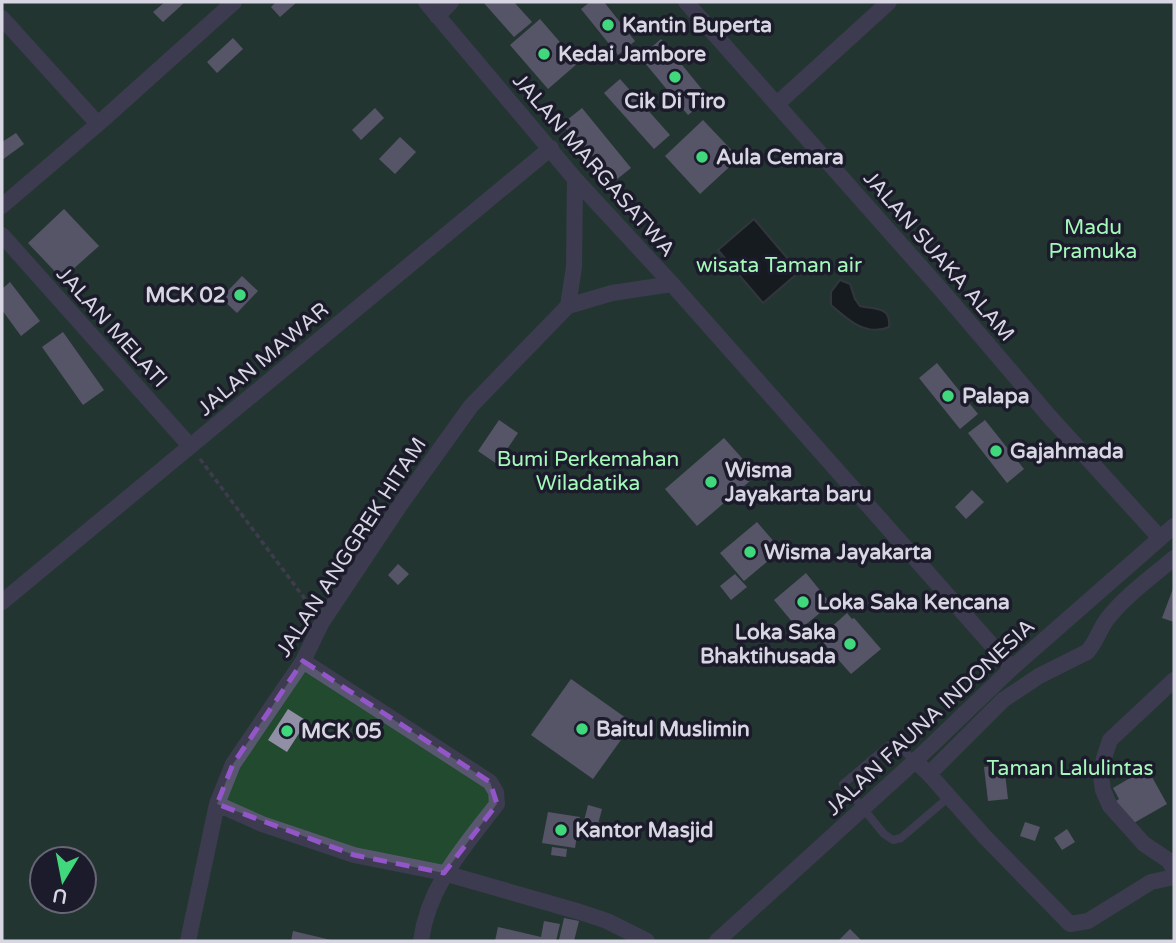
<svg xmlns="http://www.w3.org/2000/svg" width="1176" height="943" font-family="'Varela Round',sans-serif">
<rect width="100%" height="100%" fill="#262435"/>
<path fill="#214a2e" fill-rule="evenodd" d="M2 2H1174V941H2ZM42 859H84V901H42Z"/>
<path fill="#011005" stroke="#414b47" stroke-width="2" d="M754 219 799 272 763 303 718 250Z
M840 280 850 284 855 299 860 306C876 310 891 306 889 327 866 337 847 319 831 305V292Z"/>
<path fill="#918fa5" d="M165 2H185L163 22 153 12Z
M276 2H297L280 17 271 7Z
M483 2H514L532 22 514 37Z
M590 2H604L635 41 618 55 581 9Z
M540 19 578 63 548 89 510 45Z
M233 38 243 49 217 73 207 62Z
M661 39 709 98 688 115 640 57Z
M620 79 670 135 654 149 604 93Z
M375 108 384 118 361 140 352 130Z
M582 108 631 168 611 184 562 124Z
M703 120 739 158 700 194 665 156Z
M16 133 24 144 2 160V142Z
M400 137 416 152 395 174 379 159Z
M64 209 99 246 62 279 28 243Z
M242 276 258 291 237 313 221 298Z
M10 282 40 321 21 336 2 310V289Z
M63 332 104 390 83 405 42 347Z
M937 363 978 414 960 429 919 378Z
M499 420 518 433 497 464 478 451Z
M985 420 1024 469 1007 483 968 433Z
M724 438 757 475 697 526 665 489Z
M972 490 984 502 966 519 955 507Z
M757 522 781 550 744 581 720 553Z
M398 564 409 574 398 585 388 575Z
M806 573 831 604 799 630 774 600Z
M735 574 747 587 731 600 720 586Z
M1174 586V622L1162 618Z
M847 613 852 619 854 618 881 649 851 674 819 638Z
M571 679 633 723 593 779 531 735Z
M288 709 307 721 287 752 268 740Z
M1004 765 1008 799 988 801 984 767Z
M1147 768 1167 804 1132 824 1116 801 1119 799 1113 788Z
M588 805 602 809 597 828 583 825Z
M548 812 580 817 575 848 542 843Z
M1025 822 1040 827 1035 841 1020 836Z
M1067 829 1075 842 1062 850 1054 838Z
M552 847 567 849 566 857 551 855Z
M564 918 579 921 574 941 559 940Z
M544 921 560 924 556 941H495L498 927 541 937Z
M850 929 862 941H838Z
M293 931 331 940V941H291Z"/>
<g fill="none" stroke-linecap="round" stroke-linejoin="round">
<path stroke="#5b5a69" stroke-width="3.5" stroke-dasharray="5 3.5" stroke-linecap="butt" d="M200 459 311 607"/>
<path stroke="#59576f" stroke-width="8" d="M915 761 898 746H888L843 784 884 834 893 840 901 838 949 797"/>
<path stroke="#59576f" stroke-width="16" d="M426 2 575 179 672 284 1012 668
M686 2 944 293 1049 416 1160 538
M437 16 451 2
M2 18 98 124
M777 104 889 2
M2 206 98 124 234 2
M2 235 190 446
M568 306 574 267 575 179
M2 602 551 148
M303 661 490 782 496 792 497 804C464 847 428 886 421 941
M1174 680 1110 740 1104 758 1101 776 1103 790 1110 806 1144 844 1168 860 1174 869
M915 761 929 774 985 837 1070 924 1088 921 1151 882 1174 877
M929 774 1003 700 1039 676 1087 652C1097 642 1099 629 1108 618 1126 595 1152 577 1174 558
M217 804 262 824 354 855 444 873 580 912 607 921 647 941
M188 941 217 804 233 764 303 661 322 622 400 505 471 406 568 306 612 293 672 284
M717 941 915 761 1012 668 1174 526"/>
</g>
<path d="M0 0H1176V943H0ZM303 661 490 782 497 804 444 873 354 855 217 804 233 764Z" fill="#262435" fill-opacity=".55" fill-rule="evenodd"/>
<path fill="none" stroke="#9256c8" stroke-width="5" stroke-dasharray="14 9" stroke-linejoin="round" d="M303 661 490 782 497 804 444 873 354 855 217 804 233 764Z"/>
<g fill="#41d77c" stroke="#1c1b2b" stroke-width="2.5">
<circle cx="608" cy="25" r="7"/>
<circle cx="544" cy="54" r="7"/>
<circle cx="675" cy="77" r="7"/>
<circle cx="702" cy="157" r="7"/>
<circle cx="240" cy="295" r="7"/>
<circle cx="948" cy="396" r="7"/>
<circle cx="996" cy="451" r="7"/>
<circle cx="711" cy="482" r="7"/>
<circle cx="750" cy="552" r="7"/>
<circle cx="803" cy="602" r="7"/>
<circle cx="850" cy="644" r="7"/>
<circle cx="582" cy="729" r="7"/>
<circle cx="287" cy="731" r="7"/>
<circle cx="561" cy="830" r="7"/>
</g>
<g text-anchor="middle" stroke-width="7" stroke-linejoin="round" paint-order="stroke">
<g font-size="21" font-weight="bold" fill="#d7d6e2" stroke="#1c1b2b" text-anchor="start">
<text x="622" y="32">Kantin Buperta</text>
<text x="558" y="61">Kedai Jambore</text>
<text x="675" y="108" text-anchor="middle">Cik Di Tiro</text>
<text x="716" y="164">Aula Cemara</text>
<text x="226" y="302" text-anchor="end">MCK 02</text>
<text x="962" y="403">Palapa</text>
<text x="1010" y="458">Gajahmada</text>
<text x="725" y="477">Wisma<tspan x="725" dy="24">Jayakarta baru</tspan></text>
<text x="764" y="559">Wisma Jayakarta</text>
<text x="817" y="609">Loka Saka Kencana</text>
<text x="836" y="639" text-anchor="end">Loka Saka<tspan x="836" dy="24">Bhaktihusada</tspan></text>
<text x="596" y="736">Baitul Muslimin</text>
<text x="301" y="738">MCK 05</text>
<text x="575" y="837">Kantor Masjid</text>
</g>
<g font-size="21" fill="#d7d6e2" stroke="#1c1b2b">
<text transform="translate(594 165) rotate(49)" y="7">JALAN MARGASATWA</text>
<text transform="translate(939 256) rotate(49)" y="7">JALAN SUAKA ALAM</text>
<text transform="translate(112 327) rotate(48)" y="7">JALAN MELATI</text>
<text transform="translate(263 359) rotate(-40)" y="7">JALAN MAWAR</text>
<text transform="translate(351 547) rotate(-57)" y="7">JALAN ANGGREK HITAM</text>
<text transform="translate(930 717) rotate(-43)" y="7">JALAN FAUNA INDONESIA</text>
</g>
<g font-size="21" fill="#a3f8ba" stroke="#1c1b2b">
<text x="1093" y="234">Madu<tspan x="1093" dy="24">Pramuka</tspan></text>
<text x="779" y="272">wisata Taman air</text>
<text x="588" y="466">Bumi Perkemahan<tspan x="588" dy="24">Wiladatika</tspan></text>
<text x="1070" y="775">Taman Lalulintas</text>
</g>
</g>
<rect width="1176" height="943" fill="none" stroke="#d7d6e2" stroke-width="7"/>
<g transform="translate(63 880) rotate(190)"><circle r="33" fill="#1c1b2b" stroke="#676674" stroke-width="2"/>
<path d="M0-5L12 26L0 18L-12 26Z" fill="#41d77c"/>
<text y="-10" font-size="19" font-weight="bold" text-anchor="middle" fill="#d7d6e2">U</text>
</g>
</svg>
